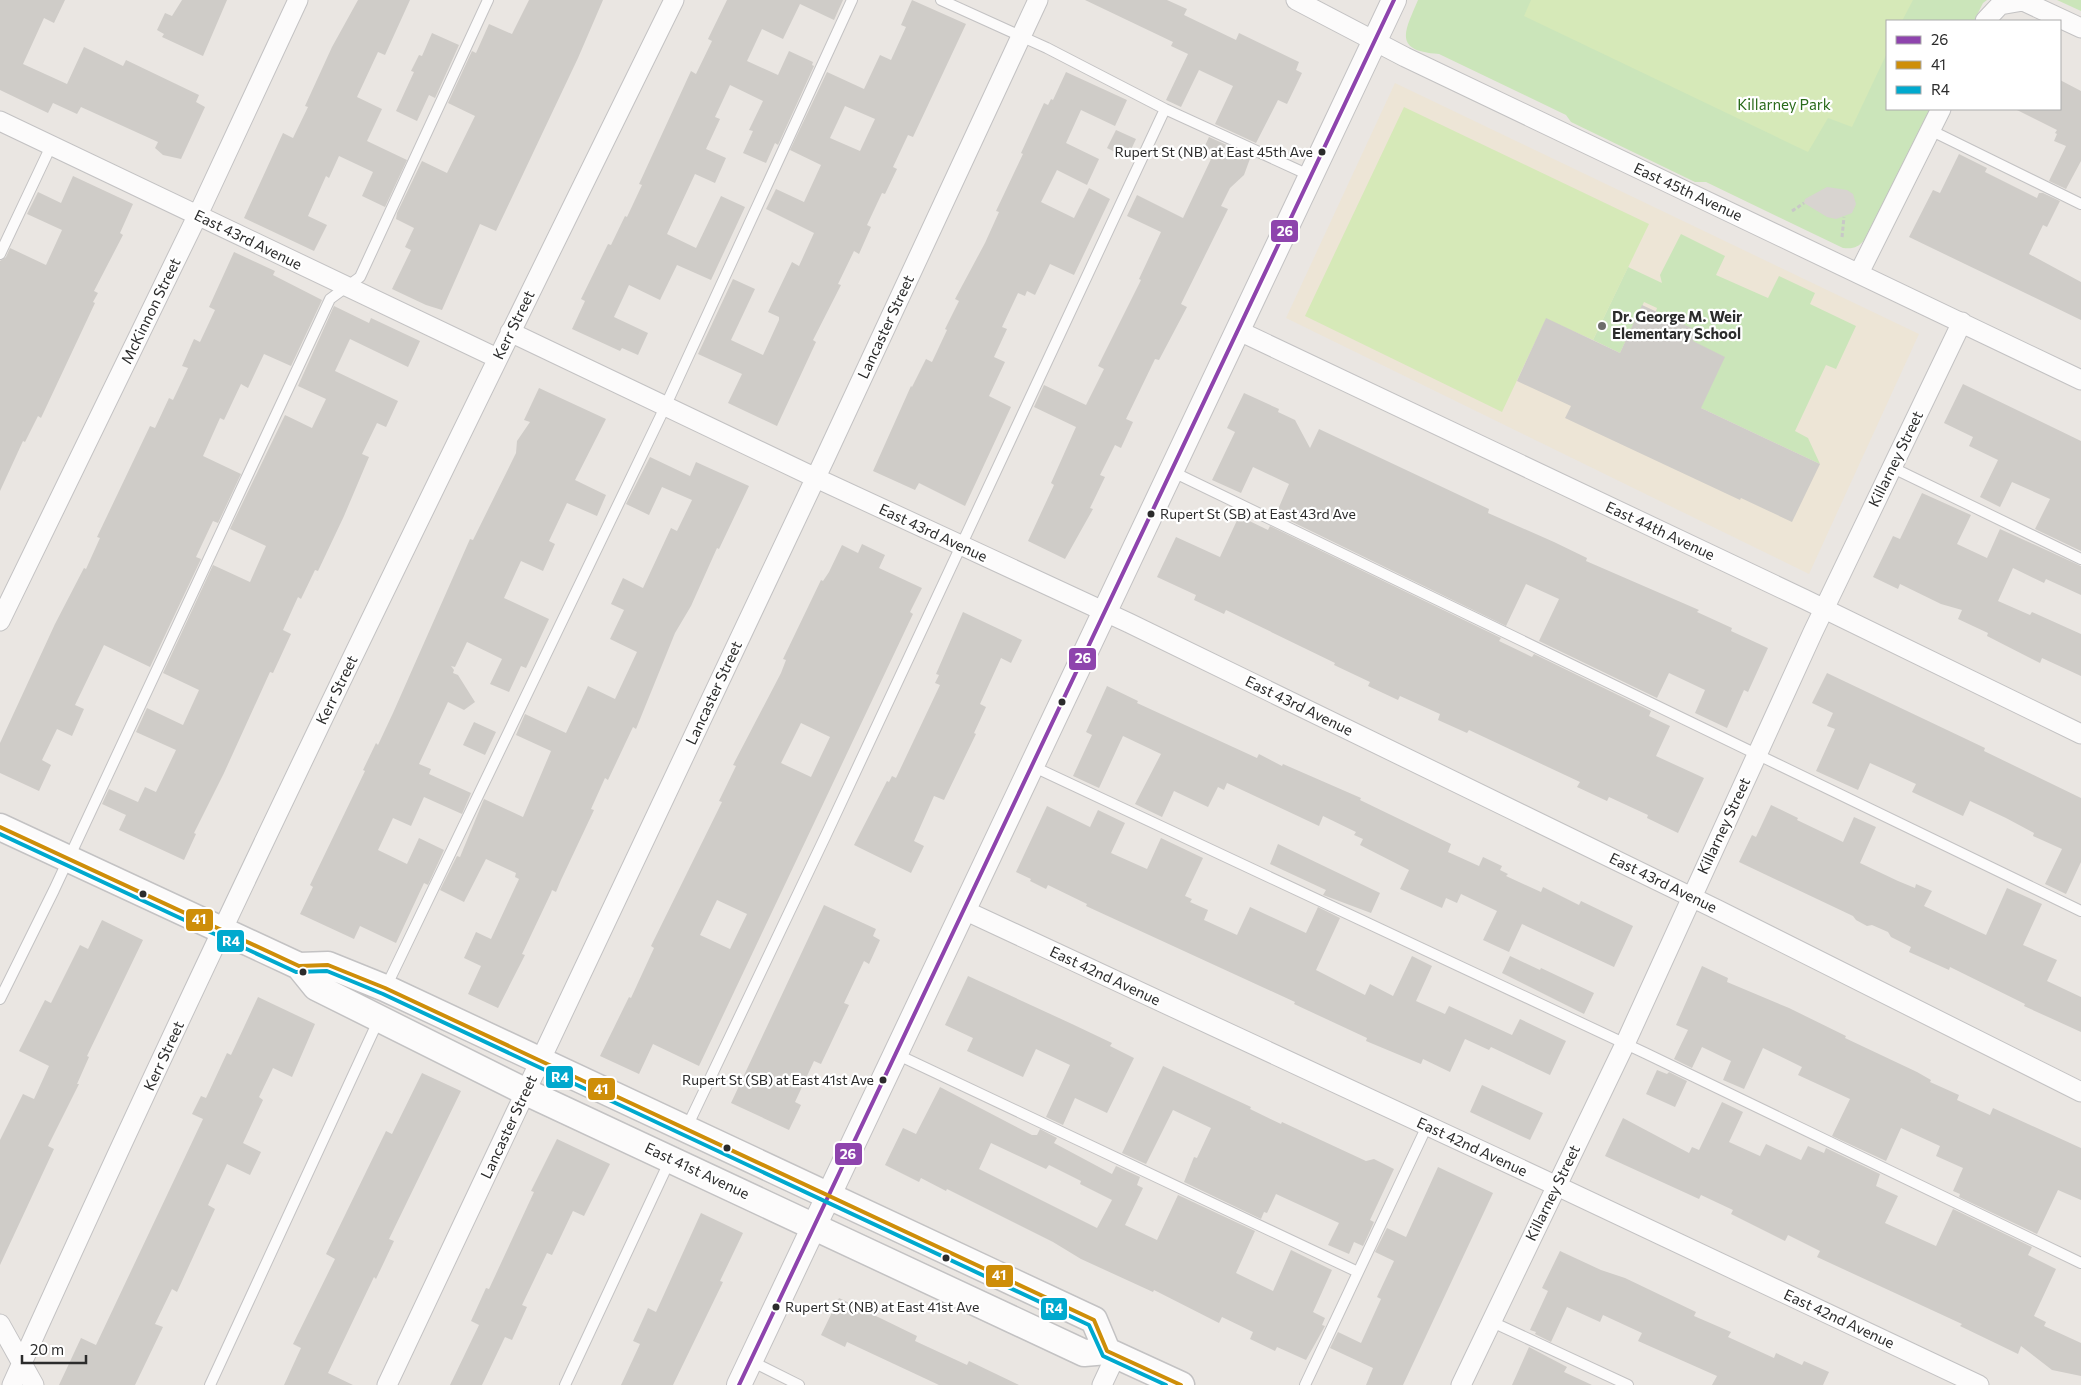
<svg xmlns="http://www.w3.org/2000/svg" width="2081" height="1385" font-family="Commissioner,sans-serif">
<rect width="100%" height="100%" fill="#eae6e2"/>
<path fill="#ede5d6" d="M1395 83 1919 334 1809 574 1286 318Z"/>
<path fill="#cbe5ba" d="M1418 0H1987L1983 3 1974 21H1887V109H1930L1865 239C1858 248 1853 249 1843 248L1706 182H1695L1571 122 1566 115 1439 54C1392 51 1405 31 1418 0Z
M2057 0H2081V11Z
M1681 234 1725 256 1716 275 1768 298 1779 276 1815 293 1810 304 1856 326 1836 369 1826 365 1795 431 1808 438 1820 464 1701 408 1693 341 1656 311 1657 308 1644 302 1620 353 1593 340 1628 267 1662 283 1660 275Z"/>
<path fill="#d6e9b8" d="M1531 0H1913L1902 21H1887V53L1852 127 1828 118 1808 152 1524 16Z
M1404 107 1649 224 1593 340 1546 319 1502 412 1305 316Z"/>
<path fill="#d8d4d0" d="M1827 187 1847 190 1853 194 1856 204 1852 213 1836 219 1827 217 1804 203 1805 199Z"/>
<path fill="#cfccc8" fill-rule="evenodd" d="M0 0H65L54 23 44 18 23 64 67 84 84 47 123 66 126 60 199 95 196 102 205 107 181 159 163 155 155 148 158 142 81 107 77 114 53 103 48 113 0 90Z
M182 0H227L203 56 162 37 164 34 157 30 165 13 172 16Z
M358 0H410L385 55 378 52 357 97 382 109 367 141 407 160 385 207 362 196 373 172 339 156 329 178 326 176 308 216 327 225 314 251 244 218 283 133 293 138 308 107 305 106 332 47Z
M529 0H603L578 58 496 231 480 224 442 310 426 305 392 289 411 250 405 247 414 228 396 219 397 213 422 161 447 173 475 116 448 103 472 51 476 53 489 24 512 34Z
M727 0H843L834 20 800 4 783 39 762 29 747 61 778 75 789 51 813 62 812 65 814 66 778 145 775 143 766 163 743 153 753 131 749 130 763 101 730 85 715 117 720 119 706 149 726 158 715 183 695 174 667 234 696 248 721 196 745 207 711 280 677 265 660 300 629 285 614 317 648 333 638 355 622 348 620 351 572 329 585 301 581 299 608 244 611 245 625 216 627 217 642 185 639 184 691 71 696 74 712 41 708 39Z
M912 0 966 24 913 137 908 135 893 167 897 169 885 194 882 193 867 225 871 227 859 254 854 251 838 284 841 285 813 340 816 342 777 426 728 403 742 374 698 354 733 279 755 289 731 340 763 355 779 320V317L768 312 792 262 799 266 814 233 766 209 776 189 804 202 821 165 790 150 827 72 864 89 880 55 891 60 906 27 901 25ZM845 106 875 119 860 151 830 138Z
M1085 0H1167L1187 9 1184 15 1236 40 1239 33 1299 62 1296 70 1302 73 1287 104 1278 100 1256 143 1215 124 1233 86 1199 70 1181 107 1166 100 1188 54 1171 46 1173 42Z
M432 33 459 45 435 98 429 95 417 121 396 111 414 72 411 71 419 55 422 56Z
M1066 72 1127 100 1115 126 1081 110 1066 143 1099 159 1087 185 1057 170 1041 202 1074 218 1089 188 1110 199 1074 275 1050 264 1035 295 1027 291 1025 296 1018 293 1002 327 1007 329 994 357 1005 362 989 396 1011 407 965 506 919 483 915 490 873 471 911 386 912 387 926 359 932 362 947 330 945 329 959 301 955 299 985 243 999 212 996 211 1023 154 1021 153 1044 103 1048 105 1051 99 1053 100Z
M2060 80 2081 91V161L2066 189 2049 181 2066 146 2054 141 2057 134 2055 133 2057 130 2015 109H2060Z
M1116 130 1136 139 1127 158 1107 148Z
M1209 137 1251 156 1244 175 1230 188 1221 206 1228 209 1181 304 1187 307 1159 360 1155 359 1126 419 1133 422 1121 448 1115 445 1100 475 1105 477 1090 508 1093 509 1065 559 1028 541 1054 485 1051 483 1076 427 1034 407 1044 385 1086 405 1104 369 1098 366 1141 280 1139 279 1161 232 1127 216 1137 195 1183 218 1212 157 1202 152Z
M1959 154 1987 168 1985 172 2037 198 2039 193H2043L2060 201 2047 227 2043 225 2029 254 2081 282V320L1909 237 1933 190 1940 193Z
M73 176 133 204 120 233 123 235 94 291 98 293 93 302 95 303 41 418 38 416 25 442 23 441 0 491V261L6 257 10 248 46 265 62 230 27 214 38 192 61 203Z
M234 252 275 271 273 275 322 300 291 366 264 354 248 388 241 384 224 420 220 418 203 456 241 474 218 523 213 521 196 557 201 559 150 667 104 645 75 705 84 709 72 736 57 729 42 760 51 765 39 791 0 773V743L55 624 84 568 86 569 100 538 97 537 150 426 155 428 169 398 173 400 188 368 182 366 194 339 200 342 215 310 209 307Z
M1642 305 1698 331 1693 341 1725 357 1701 408 1820 464 1792 522 1741 498 1740 500 1565 418 1571 406 1517 381 1546 318 1620 353Z
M334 306 369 323 371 318 420 341 408 367 350 339 335 371 398 401 386 427 377 423 362 454 369 457 344 516 318 571 315 570 301 599 298 597 283 630 291 634 273 673 270 672 224 773 194 833 196 834 184 860 119 830 126 815 102 804 109 789 138 802 145 787 156 792 176 750 136 732 147 708 183 725 199 690 163 673 213 565 250 582 266 546 230 529 285 415 312 428 326 399 298 386Z
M1963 384 2081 441V551L2035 529 2050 499 2012 482 2000 507 1980 497 1998 460 1969 446 1973 437 1944 423Z
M539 388 606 419 575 480 606 495 597 516 567 503 549 541 555 544 543 571 521 561 504 598 549 619 526 668 521 666 509 692 490 684 502 659 467 642 455 667 451 666 454 670 453 673 458 675 475 702 464 710 448 702 419 764 431 769 429 774 471 793 462 814 424 797 411 826 393 818 378 850 407 864 419 838 444 850 428 885 424 883 396 943 360 926 354 939 300 914 313 887 310 885 365 771 363 770 376 743 378 745 393 713 470 539 473 540 516 453 517 441 530 422 524 420Z
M1244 393 1279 409 1278 412 1295 420 1310 448 1319 429 1489 509 1488 513 1554 542 1587 558 1586 561 1699 610 1697 612 1732 628 1731 631 1768 648 1748 692 1744 690 1727 728 1695 713 1705 690 1669 673 1657 698 1539 641 1559 599 1526 584 1506 626 1276 514 1289 484 1253 467 1241 493 1212 480 1235 432 1227 428Z
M650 457 690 476 696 462 749 486 719 549 717 548 691 606 675 633 636 729 633 727 608 780 605 778 591 809 594 810 561 880 556 892 552 890 551 893 522 954 525 955 498 1008 468 994 481 966 464 958 476 932 491 939 519 879 515 877 516 873 486 859 464 902 440 890 457 856 460 857 484 799 523 817 551 751 516 735 525 714 566 733 588 686 615 699 637 652 610 639 624 610 611 604 623 578 643 588 671 528 677 531 692 500 662 487 649 515 626 504Z
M1922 493 1971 515 1957 544 1987 558 2000 529 2081 566V595L2046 579 2044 583 2013 568 1998 601 2030 615 2032 612 2081 634V676L2042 658 2040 663 1987 636 1988 633 1958 619 1962 610 1941 604 1900 584 1898 589 1873 577 1893 536 1900 539Z
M1239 516 1268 530 1270 526 1501 638 1499 641 1532 657 1534 654 1651 711 1649 716 1670 726 1656 756 1704 778 1678 833 1647 818 1648 815 1609 797 1607 801 1577 787 1580 782 1518 753 1469 730 1467 733 1438 720 1440 714 1400 696 1398 700 1368 686 1370 682 1334 665 1335 663 1226 610 1224 614 1194 600 1196 595 1157 577 1176 537 1220 557Z
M862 544 885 555 879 568 922 588 910 612 913 614 699 1066 653 1044 639 1074 600 1056 629 997 631 998 654 948 651 946 722 802 719 801 736 766 733 765 781 673 786 660 783 659 821 580 823 581 829 572 842 545 858 553ZM801 723 830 737 811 777 781 763ZM717 900 747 914 730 949 700 935Z
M963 612 1022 640 1011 663 1001 658 980 704 986 707 974 733 976 734 944 800 934 796 914 841 924 846 911 873 854 845 887 781 889 782 892 776 896 778 940 685 935 683 939 675 936 674Z
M1827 673 1985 748 1984 751 2081 798V862L2066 894 2045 884 2062 849 2033 836 2034 833 2006 818 1970 801 1963 816 1912 792 1916 784 1870 763 1858 790 1816 771 1835 729 1827 726 1833 713 1812 703Z
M1107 686 1138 701 1137 703 1257 758 1259 754 1282 766 1283 764 1361 798 1360 800 1451 844 1448 852 1479 866 1483 857 1502 866 1500 870 1508 874 1506 876 1541 892 1543 887 1579 905 1581 901 1633 926 1614 967 1522 924 1509 952 1483 940 1497 911 1461 894 1457 903 1446 898 1442 908 1400 889 1409 870 1360 845 1363 839 1354 835 1356 832 1323 816 1319 826 1227 783 1224 790 1218 787 1208 807 1174 791 1162 817 1135 804 1161 754 1123 736 1099 788 1073 776 1092 735 1086 732Z
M474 722 496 732 485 755 463 745Z
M1771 805 1798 818 1797 820 1843 842 1854 817 1876 827 1860 863 1898 881 1915 888 1916 884 1932 891 1924 906 1986 935 2007 888 2042 904 2023 945 2057 960 2047 981 2081 997V1032L2024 1006 2025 1004 1950 967 1949 970 1909 952 1911 947 1891 937 1888 932 1872 925 1867 926 1856 920 1853 916 1739 862 1752 835 1756 837Z
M1047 806 1090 827 1098 810 1125 823 1111 853 1147 869 1161 838 1203 858 1185 896 1192 899 1190 902 1208 910 1204 920 1237 935 1250 907 1306 933 1318 907 1340 918 1316 970 1365 995 1370 984 1393 996 1412 956 1432 966 1416 1001 1445 1014 1449 1006 1512 1035 1520 1019 1566 1041 1550 1075 1491 1047 1489 1050 1465 1039 1450 1072 1423 1059 1421 1064 1366 1041 1367 1038 1294 1004 1295 1002 1086 906 1087 904 1048 885 1046 889 1030 881 1031 879 1016 872Z
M1278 844 1380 893 1371 913 1323 895 1326 890 1270 864Z
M824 905 876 929 873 936 880 940 869 964 864 961 844 1003 849 1005 821 1064 814 1061 795 1102 801 1105 789 1130 731 1103Z
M102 920 143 940 87 1056 89 1057 77 1084H79L48 1146 54 1149 0 1265V1140L23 1094 34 1099 49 1066 19 1051 45 1000 51 1003 80 945 88 949Z
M1510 956 1540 970 1541 968 1594 993 1584 1014 1502 973Z
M1702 966 1728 978 1727 982 1789 1008 1846 1036 1845 1038 1917 1072 1931 1080 1930 1082 1959 1095 1957 1100 1990 1115 1993 1108 2081 1148V1200L2058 1190 2037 1234 1959 1197 1960 1194 1953 1191 1963 1168 1936 1156 1940 1146 1901 1128 1886 1161 1832 1136 1850 1099 1798 1075 1802 1067 1763 1048 1744 1089 1723 1080 1731 1061 1702 1047 1692 1068 1674 1059 1688 1030 1676 1025Z
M968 976 1072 1024 1112 1043 1110 1046 1134 1058 1107 1113 1075 1098 1063 1125 1046 1117 1070 1065 1036 1049 1023 1077 967 1051 973 1038 945 1025Z
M258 997 315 1024 292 1077 273 1068 259 1097 263 1100 243 1143 261 1152 250 1175 227 1164 208 1205 215 1209 177 1292 172 1289 155 1324 163 1327 135 1385H59L81 1338 96 1345 203 1119 192 1114 201 1096 206 1098 227 1053 231 1055Z
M1163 1066 1251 1107 1250 1109 1281 1124 1282 1122 1366 1161 1374 1159 1394 1169 1370 1220 1374 1222 1363 1246 1354 1242 1349 1254 1328 1245 1339 1223 1276 1194 1267 1213 1264 1212 1261 1219 1184 1182 1194 1157 1197 1158 1211 1128 1173 1110 1146 1164 1122 1153Z
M1657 1070 1667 1074 1669 1072 1687 1081 1675 1107 1646 1094Z
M422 1073 461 1091 389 1239 394 1241 376 1279 374 1277 328 1373 353 1385H284L301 1348 293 1344 335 1259 326 1254 386 1131 392 1134Z
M1482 1085 1543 1113 1530 1140 1470 1112Z
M940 1087 1032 1135H1037L1040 1129 1057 1138 1054 1143 1112 1174 1116 1166 1140 1177 1137 1185 1143 1188 1125 1225 1157 1240 1178 1195 1255 1231 1236 1273 1273 1291 1291 1250 1332 1270 1313 1312 1325 1318 1322 1325 1325 1326 1306 1360 1277 1347 1275 1351 1250 1339 1253 1332 1222 1317 1219 1323 1154 1290 1153 1292 1081 1259 1053 1242 947 1189 946 1191 921 1178 919 1182 885 1165 903 1128 916 1134ZM991 1143 1046 1169 1049 1165 1081 1181 1080 1184 1112 1200 1097 1228 979 1169Z
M1722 1102 1743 1112 1729 1142 1760 1156 1766 1144 1801 1160 1808 1146 1824 1153 1826 1148 1880 1174 1876 1186 1898 1196 1885 1223 1936 1246 1953 1209 2032 1247 2028 1255 2056 1269 2034 1316 2046 1322 2044 1326 2081 1343V1376L2052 1370 2021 1346 2018 1354 1960 1326 1962 1324 1817 1257 1820 1251 1788 1235 1785 1241 1731 1214 1733 1210 1701 1195 1699 1199 1605 1156 1623 1118 1689 1153 1692 1147 1699 1150Z
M557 1139 610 1164 584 1216 573 1211 552 1255 547 1253 522 1305 527 1307 512 1340 505 1337 482 1385H450L479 1325 471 1321 486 1288 489 1289 534 1192 531 1191Z
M1438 1167 1493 1193 1403 1385H1366L1373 1368 1330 1348 1338 1332 1361 1343 1381 1299 1377 1297 1394 1261 1375 1252 1387 1228 1406 1237Z
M701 1213 743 1233 720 1281 723 1282 673 1385H621L640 1344 633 1341 648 1308 656 1312Z
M1560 1251 1601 1270 1625 1278 1696 1312 1694 1316 1731 1332 1728 1337 1774 1358 1776 1353 1802 1365 1804 1361 1829 1372 1823 1385H1712L1717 1376 1638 1341 1642 1333 1603 1315 1600 1322 1567 1307 1551 1342 1535 1334 1536 1332 1530 1330 1548 1291 1542 1288Z
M839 1298 917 1336 915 1341 967 1365 969 1361 1019 1385H939L847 1342 845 1347 821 1335Z
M1529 1347 1567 1367 1564 1372 1592 1385H1512Z"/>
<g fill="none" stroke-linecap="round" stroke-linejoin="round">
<g stroke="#c3c2c3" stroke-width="12">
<path id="service" d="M941 0 1047 48 1165 109 1311 176
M1930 130 2081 204
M0 254 51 146
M1891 467 2081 559
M1171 471 2081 911
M1032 766 1645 1053 2081 1263
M386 987 665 407 852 0
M0 999 54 890 330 299 360 277 488 0
M896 1054 1358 1272
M686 1129 825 837 1165 109
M1490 1321 1628 1385
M751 1361 799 1385
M210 1385 379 1019
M565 1385 670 1160
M1305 1385 1427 1126"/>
</g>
<g stroke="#c3c2c3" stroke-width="21">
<path id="minor" d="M1296 0 1405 57 2081 380
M1985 21 2000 5 2023 1 2081 28
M0 121 497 358
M1859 273 1941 109
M1237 330 1804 599 2081 734
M510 332 816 478 1129 623 1718 910 2081 1092
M0 621 203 204 298 0
M964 910 1557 1186 1979 1385
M0 1324 34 1385
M12 1385C222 918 448 459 674 0
M387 1385 825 458 1038 0
M1102 1385 1116 1355
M1461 1385 1625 1044 1813 632 1962 322"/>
</g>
<g stroke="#c3c2c3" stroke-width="26">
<path id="tertiary" d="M739 1385 1394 0"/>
</g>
<g stroke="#c3c2c3" stroke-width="29">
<path id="secondary" d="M0 827 299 966 328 965 385 988 1094 1320 1107 1351
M299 966 316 987 526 1092 1084 1353 1107 1351 1181 1385"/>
</g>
<path stroke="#c8c8c7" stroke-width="3" stroke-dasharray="4 2.5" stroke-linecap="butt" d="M1792 211 1804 203
M1842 237 1844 217"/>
<use href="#service" stroke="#fcfbfb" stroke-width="10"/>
<use href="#minor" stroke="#fcfbfb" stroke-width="19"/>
<use href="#tertiary" stroke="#fcfbfb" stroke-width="24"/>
<use href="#secondary" stroke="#fcfbfb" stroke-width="26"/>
<g stroke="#fff" stroke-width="8">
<path id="bus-1" d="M739 1385 1394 0"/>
</g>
<g stroke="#fff" stroke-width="8">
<path id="bus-2" d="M0 827 299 966 328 965 385 988 1094 1320 1107 1351 1181 1385"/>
</g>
<g stroke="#fff" stroke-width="8">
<path id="bus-3" d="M0 834 296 972 327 971 383 994 1089 1325 1103 1356 1166 1385"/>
</g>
<use href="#bus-1" stroke="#8e44ad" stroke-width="4"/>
<use href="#bus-2" stroke="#ce8e09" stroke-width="4"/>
<use href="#bus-3" stroke="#00a9ce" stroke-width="4"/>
</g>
<g fill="#2c2c2c" stroke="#fff" stroke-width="2">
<circle cx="1322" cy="152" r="4.5"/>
<circle cx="1151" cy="514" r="4.5"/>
<circle cx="1062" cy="702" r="4.5"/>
<circle cx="143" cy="894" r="4.5"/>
<circle cx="303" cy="972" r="4.5"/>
<circle cx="883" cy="1080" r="4.5"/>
<circle cx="727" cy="1148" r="4.5"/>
<circle cx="946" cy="1258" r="4.5"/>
<circle cx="776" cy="1307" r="4.5"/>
</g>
<circle fill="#6e6d6c" stroke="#fff" stroke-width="2" cx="1602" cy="326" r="5"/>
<g text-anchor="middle" stroke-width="4.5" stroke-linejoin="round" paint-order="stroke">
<g font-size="14" fill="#2c2c2c" stroke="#fff" text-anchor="end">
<text x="1313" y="157">Rupert St (NB) at East 45th Ave</text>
<text x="1160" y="519" text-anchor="start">Rupert St (SB) at East 43rd Ave</text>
<text x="874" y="1085">Rupert St (SB) at East 41st Ave</text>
<text x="785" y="1312" text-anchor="start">Rupert St (NB) at East 41st Ave</text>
</g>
<g font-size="15" fill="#296a1a" stroke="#fff">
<text x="1784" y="110">Killarney Park</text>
</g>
<g font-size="15" fill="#2c2c2c" stroke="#fff">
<text transform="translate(1688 192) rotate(25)" y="5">East 45th Avenue</text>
<text transform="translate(248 240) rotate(26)" y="5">East 43rd Avenue</text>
<text transform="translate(151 311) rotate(-64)" y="5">McKinnon Street</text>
<text transform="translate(514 325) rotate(-64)" y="5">Kerr Street</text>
<text transform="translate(886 327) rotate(-65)" y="5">Lancaster Street</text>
<text transform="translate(1896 459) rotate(-64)" y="5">Killarney Street</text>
<text transform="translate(1660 531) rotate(25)" y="5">East 44th Avenue</text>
<text transform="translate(933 533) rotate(25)" y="5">East 43rd Avenue</text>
<text transform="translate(337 690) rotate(-64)" y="5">Kerr Street</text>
<text transform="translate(714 693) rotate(-65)" y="5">Lancaster Street</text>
<text transform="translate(1299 706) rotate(26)" y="5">East 43rd Avenue</text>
<text transform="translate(1724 826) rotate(-65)" y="5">Killarney Street</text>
<text transform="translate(1663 883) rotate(26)" y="5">East 43rd Avenue</text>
<text transform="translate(1105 976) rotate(25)" y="5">East 42nd Avenue</text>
<text transform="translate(164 1056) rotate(-65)" y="5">Kerr Street</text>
<text transform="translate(509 1127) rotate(-65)" y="5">Lancaster Street</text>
<text transform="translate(1472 1147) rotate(25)" y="5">East 42nd Avenue</text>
<text transform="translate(697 1171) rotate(25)" y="5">East 41st Avenue</text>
<text transform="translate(1553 1193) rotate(-64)" y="5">Killarney Street</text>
<text transform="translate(1839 1319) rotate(25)" y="5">East 42nd Avenue</text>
</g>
<g font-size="15" font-weight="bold" fill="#2c2c2c" stroke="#fff" text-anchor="start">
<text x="1612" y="322">Dr. George M. Weir<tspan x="1612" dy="17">Elementary School</tspan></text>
</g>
</g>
<g stroke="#fff" stroke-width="2">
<rect x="1270" y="219" width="29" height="24" rx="5" fill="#8e44ad"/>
<rect x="1068" y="647" width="29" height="24" rx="5" fill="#8e44ad"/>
<rect x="185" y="908" width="29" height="24" rx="5" fill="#ce8e09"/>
<rect x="216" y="929" width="29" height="24" rx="5" fill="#00a9ce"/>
<rect x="545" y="1065" width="29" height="24" rx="5" fill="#00a9ce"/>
<rect x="587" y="1077" width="29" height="24" rx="5" fill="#ce8e09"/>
<rect x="834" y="1142" width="29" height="24" rx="5" fill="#8e44ad"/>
<rect x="985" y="1264" width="29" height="24" rx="5" fill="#ce8e09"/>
<rect x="1040" y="1297" width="28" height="24" rx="5" fill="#00a9ce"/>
</g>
<g font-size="14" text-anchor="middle" font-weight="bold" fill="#fff">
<text x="1285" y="236">26</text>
<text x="1083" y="663">26</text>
<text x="199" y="924">41</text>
<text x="231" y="946">R4</text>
<text x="560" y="1082">R4</text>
<text x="601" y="1094">41</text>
<text x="848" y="1159">26</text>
<text x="999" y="1280">41</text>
<text x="1054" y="1313">R4</text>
</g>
<rect x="1886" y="20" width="175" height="90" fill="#ffffff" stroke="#ababab"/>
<rect x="1896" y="36" width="25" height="8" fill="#8e44ad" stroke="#ababab"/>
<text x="1931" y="45" font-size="15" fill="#2c2c2c">26</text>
<rect x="1896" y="61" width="25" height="8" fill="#ce8e09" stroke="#ababab"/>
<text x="1931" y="70" font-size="15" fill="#2c2c2c">41</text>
<rect x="1896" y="86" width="25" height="8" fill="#00a9ce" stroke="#ababab"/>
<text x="1931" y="95" font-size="15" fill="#2c2c2c">R4</text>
<path d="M22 1355v8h64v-8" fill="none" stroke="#2c2c2c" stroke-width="2.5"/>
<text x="30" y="1355" font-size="15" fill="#2c2c2c" stroke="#ffffff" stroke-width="4" paint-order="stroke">20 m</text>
</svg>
